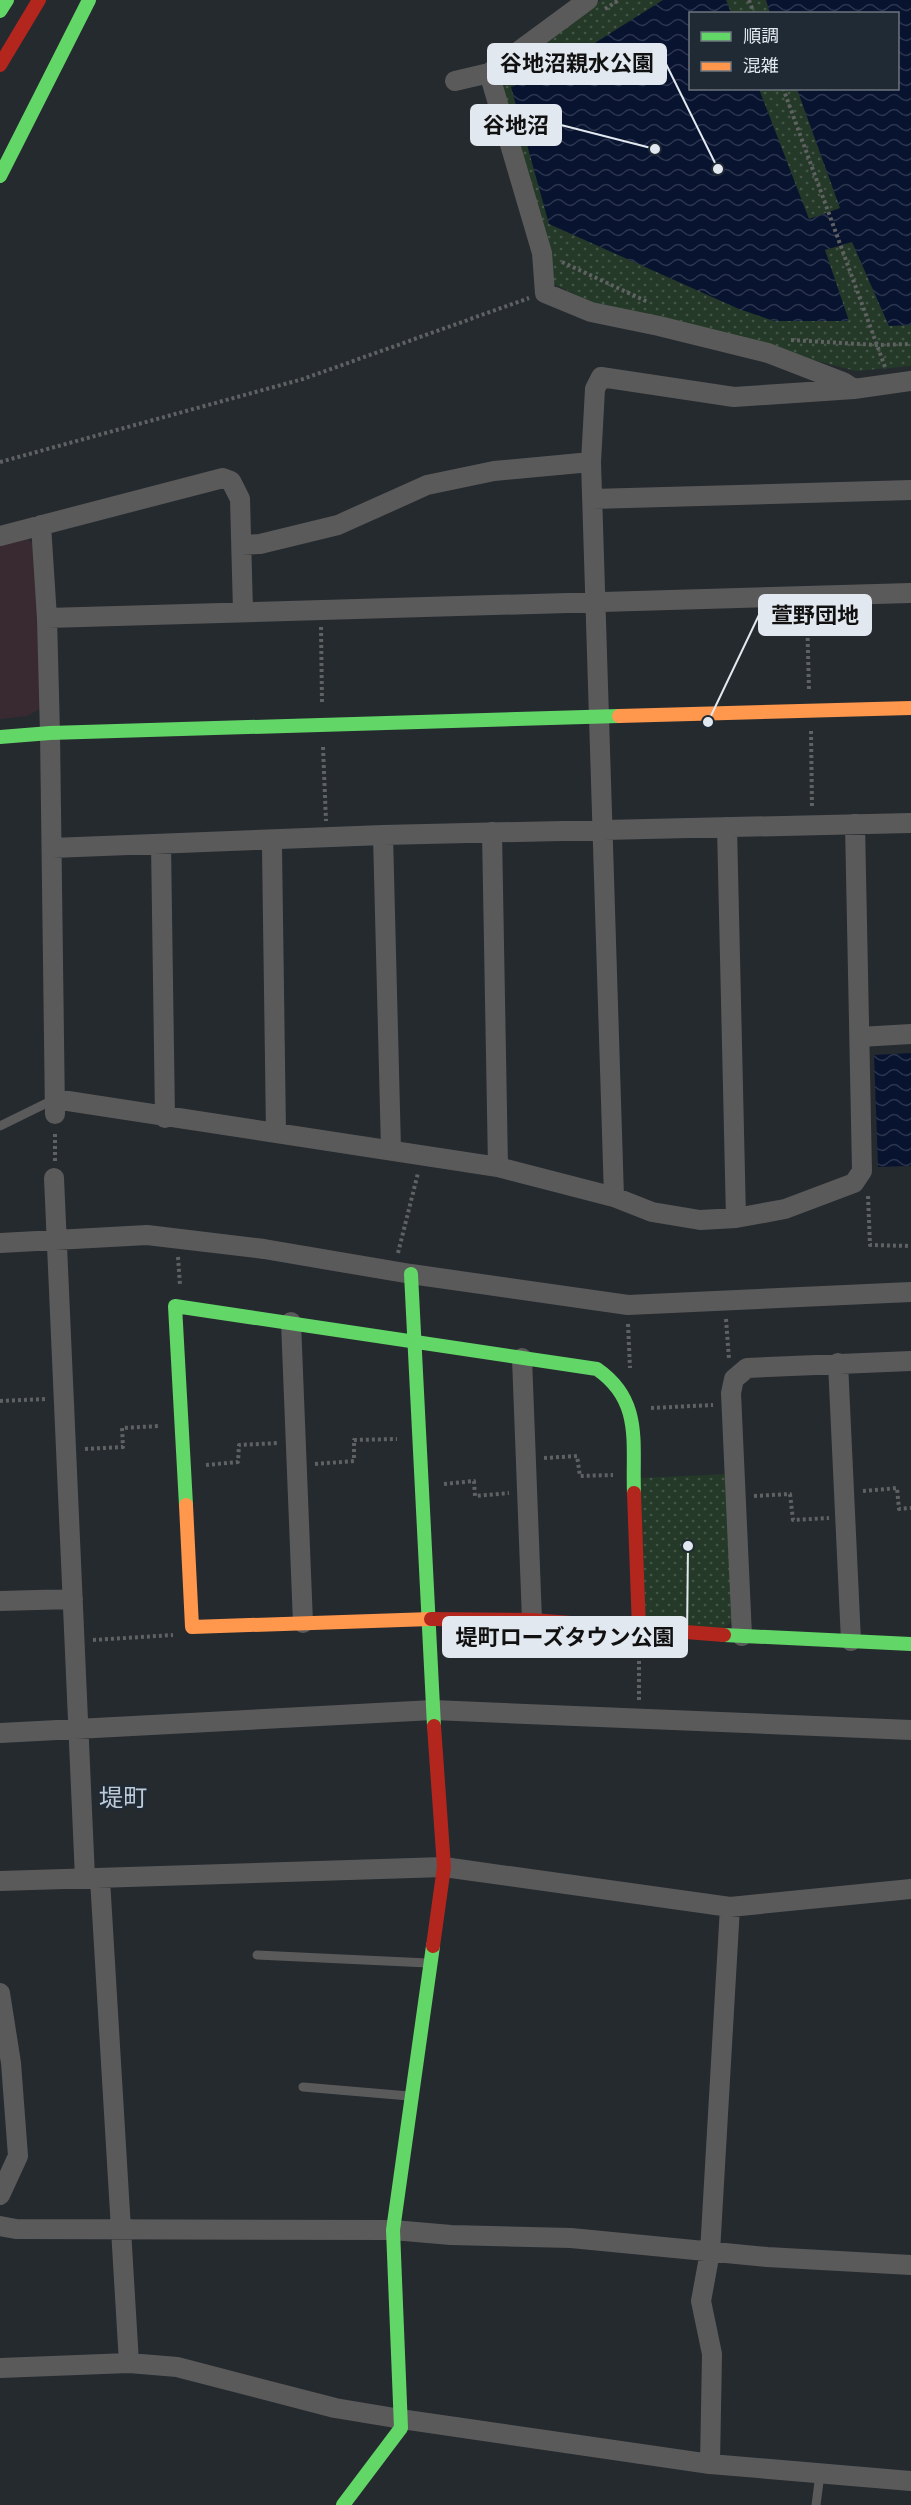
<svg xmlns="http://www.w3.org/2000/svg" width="911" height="2505" font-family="'Titillium Web','Noto Sans JP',sans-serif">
<defs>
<pattern id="park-dots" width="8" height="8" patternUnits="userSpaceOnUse" patternTransform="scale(1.5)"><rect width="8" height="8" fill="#243927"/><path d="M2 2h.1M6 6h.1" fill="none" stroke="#445647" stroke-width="1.8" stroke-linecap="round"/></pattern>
<pattern id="water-waves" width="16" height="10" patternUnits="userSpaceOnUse" patternTransform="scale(1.5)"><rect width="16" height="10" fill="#081330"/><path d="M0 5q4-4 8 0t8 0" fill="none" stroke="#2c354e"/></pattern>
</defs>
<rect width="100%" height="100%" fill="#252a2f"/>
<path fill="#392a32" d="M25 537 37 547 40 709 27 716 0 719V544Z"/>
<path fill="url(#park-dots)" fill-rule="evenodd" d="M601 0H911V366L856 371 593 303 554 284 500 92 502 78ZM690 14H898V88H690Z
M730 1474 736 1618 723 1629 653 1624 645 1614 640 1478Z"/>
<path fill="url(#water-waves)" d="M663 0H726L731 13 690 14V88L759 89 809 219 840 208 797 89 898 88V14L770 13 766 0H911V325L889 326 852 242 825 250 849 321H774L739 309 549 224 511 87 541 77Z
M911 1053V1166L878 1167 874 1055Z"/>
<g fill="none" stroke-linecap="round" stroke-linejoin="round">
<path stroke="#5f6162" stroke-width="4" stroke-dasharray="3 3" stroke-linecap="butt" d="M749 0 754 14
M605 9 619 0
M783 88 885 367
M562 262 648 302
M791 340 877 345 911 344
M0 462 303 379 529 298
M807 614 809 691
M321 627 322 703
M811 731 812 808
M323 747 326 821
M55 1161V1133
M868 1196 870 1245 911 1246
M398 1253 418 1173
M178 1257 180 1285
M726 1319 729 1359
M628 1324 630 1368
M0 1401 47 1399
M651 1408 713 1405
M85 1449 123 1447 122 1428 159 1426
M544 1458 577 1456 580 1476 613 1475
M315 1464 354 1461V1440L397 1439
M206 1465 238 1462 239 1445 279 1443
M444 1484 474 1481 475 1496 509 1493
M863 1491 897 1488 899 1509 911 1508
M754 1496 790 1494 793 1520 829 1518
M93 1640 173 1635
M639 1700V1650"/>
<path stroke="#5b5a5a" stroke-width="9" d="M0 1126 55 1099
M257 1955 428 1963
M303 2087 409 2096
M816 2505 820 2474"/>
<path stroke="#5b5a5a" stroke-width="20" d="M489 73 542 253 545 293 591 312 659 326 768 353 843 382 854 389
M455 81 489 73 588 0
M592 499 911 490
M41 525 47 618 50 733 55 1114
M0 536 223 478 231 481 240 499 243 611
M242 545 260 544 338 525 427 485 494 471 591 462
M47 618 911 593
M727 827 736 1218
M492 832 498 1167
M383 835 391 1149
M161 844 165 1118
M52 848 383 835 911 823
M272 848 276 1133
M860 1037 911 1034
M55 1099 498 1167 614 1197 652 1212 700 1220 736 1218 785 1209 854 1183 862 1171 855 824
M54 1178 85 1878
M614 1197 591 462 595 389 601 377 734 397 854 389 911 381
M0 1243 147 1235 264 1249 411 1274 628 1305 911 1292
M291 1322 303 1623
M522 1358 532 1620
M838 1363 851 1641
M0 1601 73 1599
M742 1636 731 1393 734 1379 747 1368 911 1361
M0 1733 433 1710 911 1730
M100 1879 129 2363
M0 1881 444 1867 730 1907 911 1889
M0 1993 11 2063 18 2156 0 2195
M0 2226 16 2229 393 2230 451 2235 571 2238 767 2257 911 2265
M0 2368 129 2363 177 2367 335 2408 401 2419 710 2464 911 2481
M710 2464 712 2354 701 2301 710 2252 730 1907"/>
<path stroke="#63d668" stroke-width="14" d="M0 11 7 0
M0 176 89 0
M0 737 50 733 619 716
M411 1274 434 1726
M186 1505 175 1306 597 1369C643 1401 632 1443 634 1493
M724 1635 911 1644
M343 2505 401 2428 393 2230 433 1946"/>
<path stroke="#ff974d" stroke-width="14" d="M619 716 911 708
M186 1505 192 1627 431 1619"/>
<path stroke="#b3261e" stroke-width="14" d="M0 65 39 0
M634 1493 639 1628
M431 1619 532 1620 724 1635
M433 1946 444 1867 434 1726"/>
</g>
<g text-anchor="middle" stroke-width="4.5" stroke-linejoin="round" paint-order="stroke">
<g font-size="24" fill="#bdcad8" stroke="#202a34">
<text x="123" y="1806">堤町</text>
</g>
</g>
<path fill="none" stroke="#e2e8ef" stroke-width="2" d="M718 169L666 64M655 149L561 125M708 722L759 615M688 1546L687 1637"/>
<g fill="#e2e8ef" stroke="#202a34" stroke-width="2">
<circle cx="718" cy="169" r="6"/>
<circle cx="655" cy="149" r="6"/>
<circle cx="708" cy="722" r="6"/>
<circle cx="688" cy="1546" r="6"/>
</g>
<g fill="#e2e8ef" stroke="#e2e8ef" stroke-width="2">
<rect x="488" y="44" width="178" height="40" rx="6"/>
<rect x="471" y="105" width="90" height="40" rx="6"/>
<rect x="759" y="595" width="112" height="40" rx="6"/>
<rect x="443" y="1617" width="244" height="40" rx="6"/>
</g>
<g font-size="22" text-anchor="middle" font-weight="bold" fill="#111">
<text x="577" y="71">谷地沼親水公園</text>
<text x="516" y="133">谷地沼</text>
<text x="815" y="623">萱野団地</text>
<text x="565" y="1645">堤町ローズタウン公園</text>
</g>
<rect x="689" y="12" width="210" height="78" fill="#202a34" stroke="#6e767f" stroke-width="1.5"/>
<rect x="701" y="32" width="30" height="9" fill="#63d668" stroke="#6e767f" stroke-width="1.5"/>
<text x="743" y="42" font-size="18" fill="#e2e8ef">順調</text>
<rect x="701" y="62" width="30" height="9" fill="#ff974d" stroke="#6e767f" stroke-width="1.5"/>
<text x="743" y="72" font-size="18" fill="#e2e8ef">混雑</text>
</svg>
